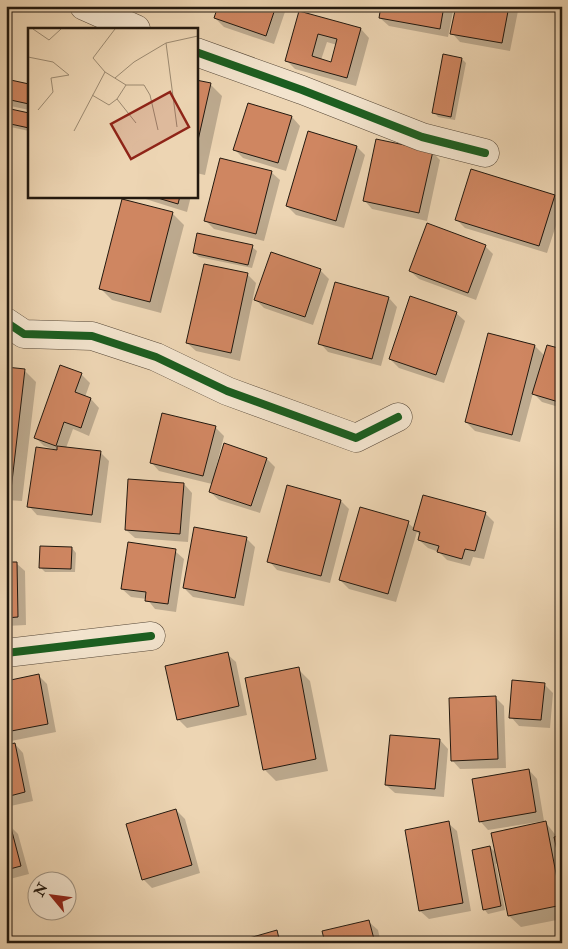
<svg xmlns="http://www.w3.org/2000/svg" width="568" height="949" font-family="'IM FELL Double Pica',serif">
<rect width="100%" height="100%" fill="#edd5b3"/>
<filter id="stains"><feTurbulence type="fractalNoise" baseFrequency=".004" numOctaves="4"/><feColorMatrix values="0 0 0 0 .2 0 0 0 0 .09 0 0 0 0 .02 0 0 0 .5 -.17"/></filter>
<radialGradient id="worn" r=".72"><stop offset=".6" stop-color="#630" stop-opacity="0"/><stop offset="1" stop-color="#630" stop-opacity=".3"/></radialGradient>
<path fill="#0003" fill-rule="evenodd" d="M219 6H287L274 44 224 27 215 18Z
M382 6H454L448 37 389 26 380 18Z
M457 6H519L510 51 460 42 452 33Z
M300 12 361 29 369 38 356 86 295 69 287 61ZM327 42 337 45 332 63 321 60Z
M462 59 466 63 455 120 438 117 434 112Z
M6 80 29 85V110L6 105Z
M196 81 210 84 222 96 205 175 196 173Z
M6 109 29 114V131L6 126Z
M292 117 300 126 286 171 243 158 235 150Z
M357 147 365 155 344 228 296 215 287 206Z
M432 152 440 160 427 221 372 209 364 200Z
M271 172 280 180 264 241 214 229 205 220Z
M136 196H191L187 212Z
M554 196 562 207 547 253 465 228 456 219Z
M172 213 184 225 161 313 112 300 100 288Z
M485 246 493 254 476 300 419 279 410 271Z
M252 247 257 251 252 268 199 257 194 253Z
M205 265 248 275 256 283 240 361 196 351 187 343Z
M320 270 329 279 313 325 264 308 256 300Z
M389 298 397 307 381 366 328 352 320 343Z
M456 313 465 321 444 383 399 368 390 359Z
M535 346 545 356 562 351V408L542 402 533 393 520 442 475 431 466 422Z
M6 368 24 370 36 382 22 501 6 500Z
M81 374 90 383 85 397 91 399 99 408 89 436 73 429 66 448 101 453 109 461 101 523 37 515 29 506 53 449 44 446 35 437Z
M215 427 224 436 216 468 267 459 275 467 260 513 219 500 210 492 212 484 159 471 151 462Z
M184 484 192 493 188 542 135 538 126 530Z
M424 496 486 514 494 522 484 559 473 557 470 566 447 560 439 552 428 548 419 540 420 536 417 532 396 602 349 589 340 580 408 523 415 529Z
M341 501 349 509 330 583 277 570 269 561Z
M246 538 255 547 244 606 193 597 184 588Z
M72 548 76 553 75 572H45L41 568Z
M175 551 184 559 176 612 155 609 147 599 131 597 122 589Z
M6 563H16L25 571 26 625 6 626Z
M227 654 236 662 247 715 187 728 178 719Z
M298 669 310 681 328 771 276 781 264 769Z
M39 676 47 684 56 732 6 742V682Z
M544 684 553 693 550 728 519 726 511 717Z
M496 698 504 706 506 768 460 769 452 760Z
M440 740 448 749 444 797 395 793 386 785Z
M15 744 23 753 33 801 6 807V746Z
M529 770 537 779 544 821 488 830 480 821Z
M176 810 185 819 200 873 152 888 143 879Z
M448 823 457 831 471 911 429 919 420 911Z
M546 823 558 838 562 837V919L521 927 509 916 499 863 496 864 505 910 488 914 484 909 490 847 497 854Z
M10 826 18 834 29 874 6 880V827Z
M369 922 378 930 381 943H326Z
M276 932 285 943H237Z"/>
<path fill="#cf8661" stroke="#23190f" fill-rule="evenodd" d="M218 6H276L266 36 214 18Z
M381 6H444L440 29 379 18Z
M456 6H509L502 43 450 34Z
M299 11 361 28 347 78 285 61ZM318 34 337 39 331 62 312 56Z
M443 54 462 58 451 117 432 113Z
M6 79 29 84V104L6 99Z
M196 80 211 83 196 149Z
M248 103 292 116 278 163 233 150Z
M6 108 29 113V128L6 123Z
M308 131 357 146 336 221 286 206Z
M376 139 433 151 419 213 363 201Z
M220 158 272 171 256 234 204 221Z
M471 169 555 195 539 246 455 220Z
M151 196H180L178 204Z
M122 199 173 212 150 302 99 289Z
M427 223 486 245 468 293 409 271Z
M197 233 253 245 248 265 193 253Z
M271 252 321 269 305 317 254 300Z
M204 264 248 273 231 353 186 343Z
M335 282 389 297 372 359 318 344Z
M410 296 457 312 436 375 389 359Z
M488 333 535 345 512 435 465 422Z
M547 345 562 349V403L532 394Z
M60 365 82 373 75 392 91 398 81 428 64 422 56 446 34 438Z
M6 367 25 369 11 490H6Z
M162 413 216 426 203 476 150 463Z
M224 443 267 458 251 506 209 492Z
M57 446 101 451 92 515 27 507 36 447 57 450Z
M128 479 184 483 180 534 125 530Z
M287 485 341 500 321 576 267 562Z
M423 495 486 512 475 551 465 549 462 559 437 552 439 546 418 540 420 532 413 530Z
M360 507 409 521 388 594 339 580Z
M194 527 247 537 235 598 183 588Z
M128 542 176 549 168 604 145 601 146 592 121 589Z
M40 546 72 547 71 569 39 568Z
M6 562H17L18 617 6 618Z
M228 652 239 706 177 720 165 666Z
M299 667 316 759 263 770 245 678Z
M39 674 48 724 6 732V681Z
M512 680 545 683 541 720 509 718Z
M496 696 498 759 451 761 449 698Z
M390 735 440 739 435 789 385 785Z
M15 743 25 792 6 797V745Z
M529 769 536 812 479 822 472 779Z
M176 809 192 865 142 880 126 824Z
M449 821 463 903 419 911 405 830Z
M546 821 562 905 508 916 491 833Z
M10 824 21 866 6 870V825Z
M562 835V873L554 837Z
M490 846 501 906 483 910 472 850Z
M369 920 375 943H325L322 931Z
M277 930 280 943H232Z"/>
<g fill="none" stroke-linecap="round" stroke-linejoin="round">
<g stroke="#564838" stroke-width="29">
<path id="street" d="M84 6 136 29
M196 52 302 90 422 137 485 153
M6 322 24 334 92 336 156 357 227 391 356 438 398 417
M6 653 151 636"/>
</g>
<use href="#street" stroke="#f3e4ce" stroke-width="28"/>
<g stroke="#f3e4ce" stroke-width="11">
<path id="cycleway" d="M196 52 302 90 422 137 485 153
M6 322 24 334 92 336 156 357 227 391 356 438 398 417
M6 653 151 636"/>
</g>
<use href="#cycleway" stroke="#1b5e20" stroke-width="8"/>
</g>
<g transform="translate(28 28)">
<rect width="170" height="170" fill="#edd5b3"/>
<path fill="none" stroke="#9c8a71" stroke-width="1" d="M5 1 21 12 33 1M0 29 25 34 41 47 23 50 25 64 10 82M77 44 65 30 87 1M87 50 106 34 138 15M64 67 81 77 89 71 108 95M89 71 98 57M149 99 138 15 170 8M46 103 77 44 98 57H116L122 67 130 102"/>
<path fill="#8f2418" fill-opacity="0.15" stroke="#8f2418" stroke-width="2.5" d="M142 64 161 99 103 131 83 96Z"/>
<rect width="170" height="170" fill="none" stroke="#23190f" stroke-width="2.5"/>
</g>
<rect width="568" height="949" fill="none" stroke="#edd5b3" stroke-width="25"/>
<rect x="8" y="8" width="553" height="934" fill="none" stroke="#23190f" stroke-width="2.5"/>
<rect x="12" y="12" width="543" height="924" fill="none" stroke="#23190f"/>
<g transform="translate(52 896) rotate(299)"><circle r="24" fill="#f3e4ce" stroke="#a09382"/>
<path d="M0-4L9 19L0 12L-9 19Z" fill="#8f2418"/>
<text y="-8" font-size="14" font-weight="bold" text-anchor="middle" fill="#23190f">N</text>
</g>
<rect width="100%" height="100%" filter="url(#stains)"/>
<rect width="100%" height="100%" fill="url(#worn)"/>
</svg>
